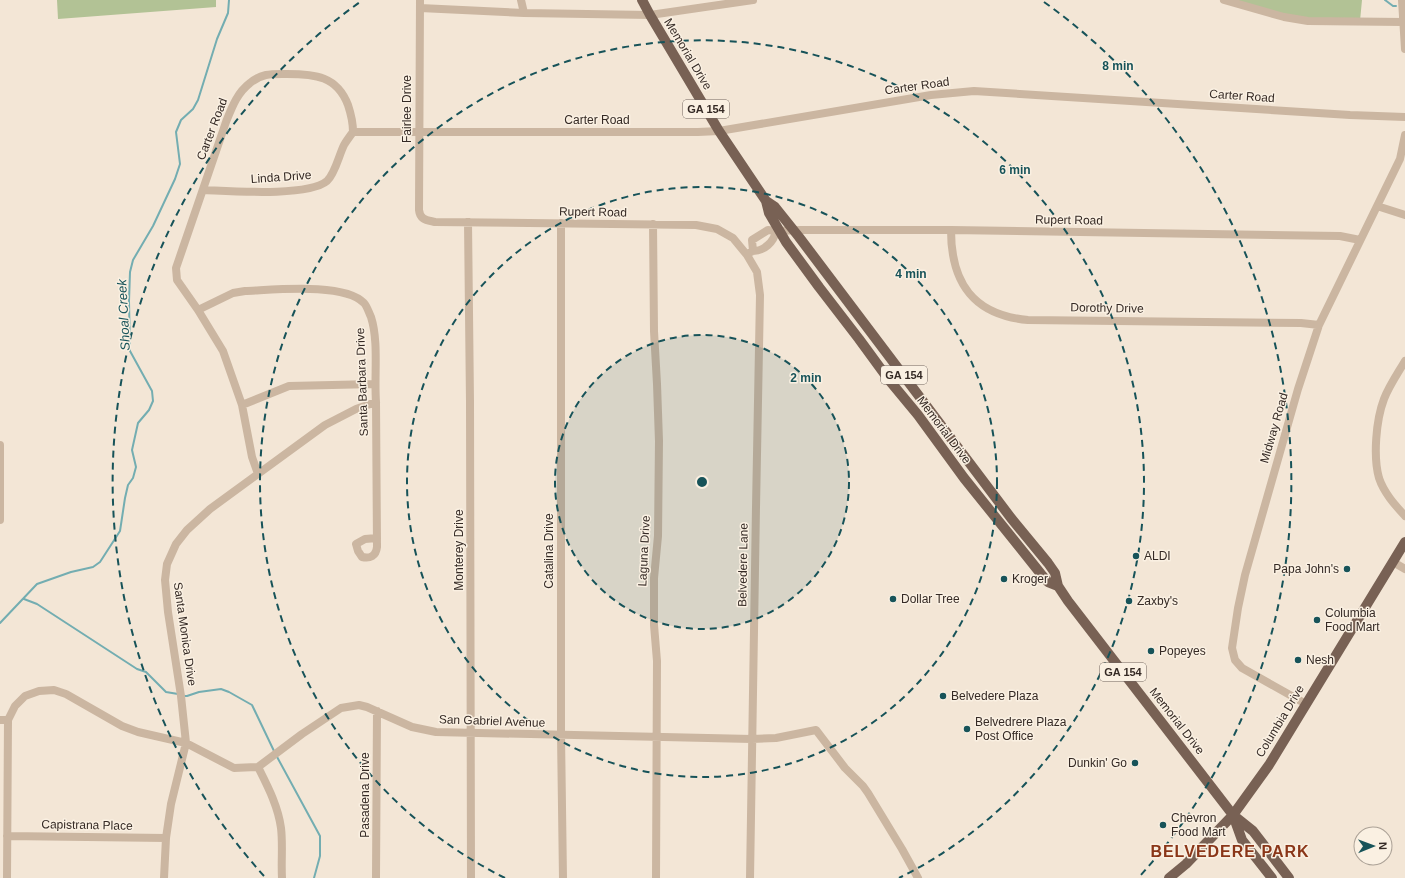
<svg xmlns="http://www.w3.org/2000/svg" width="1405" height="878" font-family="Arial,sans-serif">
<rect width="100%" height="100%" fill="#f3e6d6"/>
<path fill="#b2c295" d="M57 0H216V7L58 19Z
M1221 0H1362L1360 21 1288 19Z"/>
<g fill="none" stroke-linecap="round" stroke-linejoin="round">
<path stroke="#73adb1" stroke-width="2" d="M1385 0 1393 6H1396
M24 599 37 604 137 669 146 672 166 692 178 694
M0 623 37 584 71 572 93 567 100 562 120 531 125 498 128 485 133 478 136 467 132 450 138 423 149 410 153 401 152 391 130 351 129 301 130 272 133 260 153 226 175 179 180 164 176 132 181 120 193 109 198 100 217 39 228 13 229 0
M184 696H187L199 692 221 689 229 692 252 705 274 751
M276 755 320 836V856L314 878"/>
<path stroke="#cbb6a1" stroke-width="8" d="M420 0 419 210C420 220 427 220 435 222L696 225 717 229 733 238 747 255 757 272 760 295 756 507 750 878
M521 0 524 13
M1224 0 1284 17 1308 21 1403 22
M1402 0 1405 49
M420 8 524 13 650 15 753 0
M353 132H698L719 131 931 95 974 91 1350 115 1405 117
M203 190C230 191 308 197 327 181 335 174 339 155 344 145 347 140 350 136 353 132
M1377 206 1405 215
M468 222 470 402 471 878
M561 223V735L563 878
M653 224 654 331 657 384 659 441 658 536 654 578V625L657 661 656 878
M951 230C951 283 973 315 1028 320L1301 323 1319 325
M753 251 752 240 768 230 776 231 801 230H951L1340 236 1360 240
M749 253 753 251C764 251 774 242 776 231
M198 310 233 293 245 291C273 290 344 282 364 303 367 306 369 313 371 317 379 342 374 375 376 402L377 547C376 556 370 559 362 557L358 551 356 544 365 539 377 538
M1405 361C1398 373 1389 386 1384 399 1376 420 1373 457 1379 478 1384 493 1395 505 1405 516
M242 405 289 386 375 384
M0 445V520
M258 474 252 457 242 405 223 351 198 310 177 280 176 268 226 122C232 107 237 93 250 83 262 73 272 74 287 74 315 74 337 76 348 105 351 114 353 122 353 132
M1393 562 1405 569
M1306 704 1242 668 1235 660 1232 648 1238 608 1245 575 1298 389 1319 325 1400 159 1405 135
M0 720H8
M258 767C268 787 278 806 281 828 283 844 281 862 282 878
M7 836 166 838
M7 878 8 720 15 706 25 696 39 691 54 690 66 694 122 726 138 732 186 743 234 768 258 767 302 734 341 708 359 705 367 707 412 727 436 732 752 739 776 738 816 730 845 768 863 786 868 793 902 849 918 878
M164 878 166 838 171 804 186 743 181 696 168 612 165 580 167 564 176 544 187 530 210 509 325 425 356 409 376 402
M376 878 377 711"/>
<path stroke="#786154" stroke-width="10" d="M642 0 650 15 719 131 766 201 769 213 786 242 819 287 859 339 889 380 918 415 964 478 1041 574 1048 582 1058 586
M766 201 775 207 799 237 1011 518 1048 563 1055 573 1058 586 1068 601 1233 815 1253 831 1289 878
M1233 815 1242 840 1272 878
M1169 878 1186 864 1233 815 1269 765 1405 542"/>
</g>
<circle cx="702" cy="482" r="147" fill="#175359" fill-opacity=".12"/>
<g fill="none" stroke="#175359" stroke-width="2" stroke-dasharray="7 5">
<circle cx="702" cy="482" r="147"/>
<circle cx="702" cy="482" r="295"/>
<path d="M505 878A442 442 0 1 1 899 878"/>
<path d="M264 876A589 589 0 0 1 360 2M1044 2A589 589 0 0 1 1140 876"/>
</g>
<g fill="#175359" stroke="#faf0e2" stroke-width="1.5">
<circle cx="1136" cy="556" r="4"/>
<circle cx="1347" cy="569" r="4"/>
<circle cx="1004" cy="579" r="4"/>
<circle cx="893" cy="599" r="4"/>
<circle cx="1129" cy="601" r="4"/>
<circle cx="1317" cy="620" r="4"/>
<circle cx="1151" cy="651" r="4"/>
<circle cx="1298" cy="660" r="4"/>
<circle cx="943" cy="696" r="4"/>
<circle cx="967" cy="729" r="4"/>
<circle cx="1135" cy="763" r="4"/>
<circle cx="1163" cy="825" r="4"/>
</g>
<g text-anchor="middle" stroke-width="3" stroke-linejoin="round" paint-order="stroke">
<g fill="#faf0e2" stroke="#70655e" stroke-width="1">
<rect x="683" y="100" width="46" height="18" rx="3"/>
<rect x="881" y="366" width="46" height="18" rx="3"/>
<rect x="1100" y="663" width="46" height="18" rx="3"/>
</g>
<g font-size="11" font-weight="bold" fill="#352a25">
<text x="706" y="113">GA 154</text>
<text x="904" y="379">GA 154</text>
<text x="1123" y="676">GA 154</text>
</g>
<g font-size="12" fill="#352a25" stroke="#faf0e2">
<text transform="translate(688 54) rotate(59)" y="4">Memorial Drive</text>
<text transform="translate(917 86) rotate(-8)" y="4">Carter Road</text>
<text transform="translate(1242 96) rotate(4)" y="4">Carter Road</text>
<text transform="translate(407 109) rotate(-90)" y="4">Fairlee Drive</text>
<text x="597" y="124">Carter Road</text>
<text transform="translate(212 129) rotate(-69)" y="4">Carter Road</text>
<text transform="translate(281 177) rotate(-4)" y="4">Linda Drive</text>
<text transform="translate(593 212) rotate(1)" y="4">Rupert Road</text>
<text transform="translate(1069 220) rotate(1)" y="4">Rupert Road</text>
<text transform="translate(1107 308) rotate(1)" y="4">Dorothy Drive</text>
<text transform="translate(362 382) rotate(-92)" y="4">Santa Barbara Drive</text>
<text transform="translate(1274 428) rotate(-74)" y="4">Midway Road</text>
<text transform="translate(944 430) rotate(53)" y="4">Memorial Drive</text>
<text transform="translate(459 550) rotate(-90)" y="4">Monterey Drive</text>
<text transform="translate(549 551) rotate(-90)" y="4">Catalina Drive</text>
<text transform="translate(644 551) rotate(-87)" y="4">Laguna Drive</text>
<text transform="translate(743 565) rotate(-89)" y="4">Belvedere Lane</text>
<text transform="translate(185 634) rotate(82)" y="4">Santa Monica Drive</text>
<text transform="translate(492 721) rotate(2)" y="4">San Gabriel Avenue</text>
<text transform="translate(1177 721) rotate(52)" y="4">Memorial Drive</text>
<text transform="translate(1280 721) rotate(-59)" y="4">Columbia Drive</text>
<text transform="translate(365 795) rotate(-90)" y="4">Pasadena Drive</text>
<text transform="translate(87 825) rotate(1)" y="4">Capistrana Place</text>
</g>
<g font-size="12" fill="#352a25" stroke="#faf0e2" text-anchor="start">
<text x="1144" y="560">ALDI</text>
<text x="1339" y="573" text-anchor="end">Papa John's</text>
<text x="1012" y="583">Kroger</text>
<text x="901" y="603">Dollar Tree</text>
<text x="1137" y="605">Zaxby's</text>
<text x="1325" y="617">Columbia<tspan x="1325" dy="14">Food Mart</tspan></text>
<text x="1159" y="655">Popeyes</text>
<text x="1306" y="664">Nesh</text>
<text x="951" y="700">Belvedere Plaza</text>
<text x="975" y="726">Belvedrere Plaza<tspan x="975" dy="14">Post Office</tspan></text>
<text x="1127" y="767" text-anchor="end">Dunkin' Go</text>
<text x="1171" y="822">Chevron<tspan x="1171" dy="14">Food Mart</tspan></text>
</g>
<g font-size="13" font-style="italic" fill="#175359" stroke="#faf0e2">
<text transform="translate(123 315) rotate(-93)" y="5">Shoal Creek</text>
</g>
<g font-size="16" font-weight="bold" letter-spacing="1" fill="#8a3618" stroke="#faf0e2">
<text x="1230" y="857">BELVEDERE PARK</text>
</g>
</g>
<circle cx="702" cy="482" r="6" fill="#175359" stroke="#faf0e2" stroke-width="2"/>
<g font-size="12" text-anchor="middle" font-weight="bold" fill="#175359" stroke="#faf0e2" stroke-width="3" stroke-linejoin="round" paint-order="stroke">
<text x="1118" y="70">8 min</text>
<text x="1015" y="174">6 min</text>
<text x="911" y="278">4 min</text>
<text x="806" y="382">2 min</text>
</g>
<g transform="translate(1373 846) rotate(89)"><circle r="19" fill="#faf0e2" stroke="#aba196"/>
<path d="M0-3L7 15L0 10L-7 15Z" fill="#175359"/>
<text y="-6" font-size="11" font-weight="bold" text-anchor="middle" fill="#352a25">N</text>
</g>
</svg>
